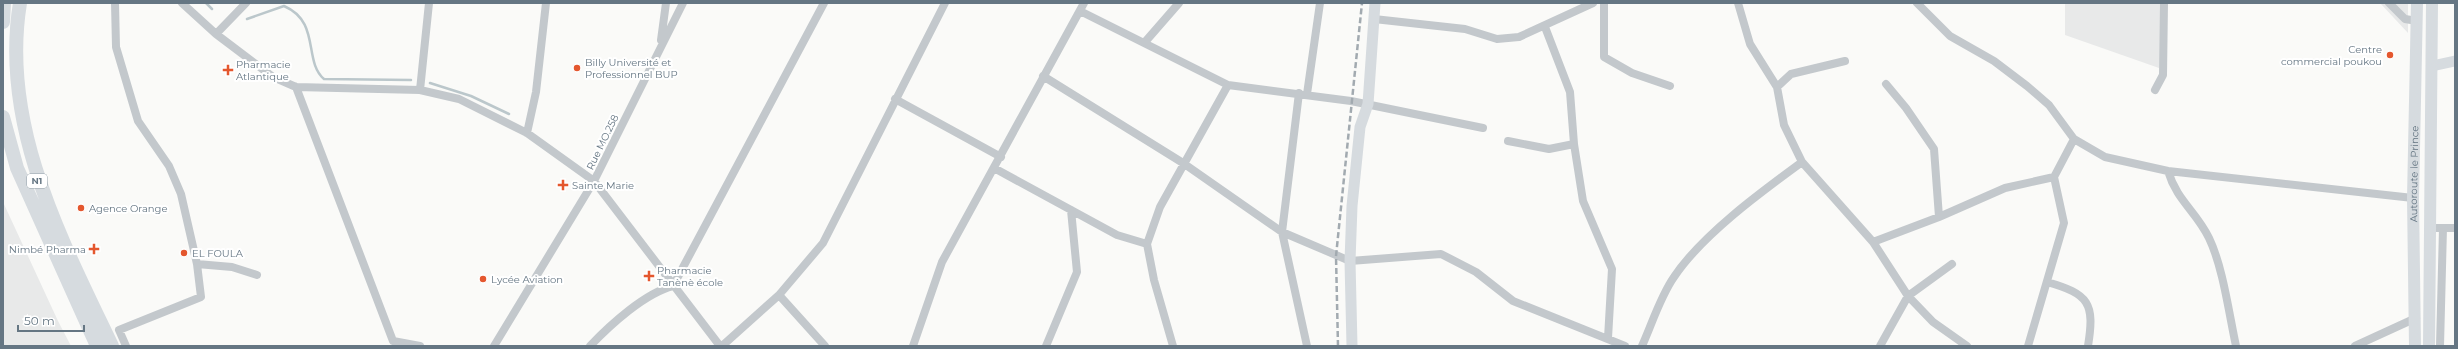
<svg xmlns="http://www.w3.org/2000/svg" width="2458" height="349" font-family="Montserrat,sans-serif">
<rect width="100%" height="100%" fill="#fafaf8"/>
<path fill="#e8e9e9" d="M2065 3H2167L2159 68 2065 35Z
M2380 3H2408V33Z
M3 202 58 321 71 346H3Z"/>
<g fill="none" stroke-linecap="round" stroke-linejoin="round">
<path stroke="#bbc7cb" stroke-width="2.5" d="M206 3 212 9
M247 19 284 6C321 22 303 61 324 79L411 80
M430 83 471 96 509 114"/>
<path stroke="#c3c8cc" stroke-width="8" d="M115 3 116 47 138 121 169 166 181 194 197 264 201 297 119 330 126 346
M182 3 216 34 273 77 296 87 420 90 459 99 527 133 594 181 720 346
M1604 3V57L1632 73 1670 86
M1738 3 1750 44 1777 87 1784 125 1802 162 1873 242 1908 296 1933 322 1967 346
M1917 3 1950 36 1994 61 2027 86 2049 105 2074 139 2105 157 2168 171 2413 198
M2389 3 2405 19 2417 21
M1080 11 1228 85 1351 101 1483 128
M1374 19 1465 29 1497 39 1519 37 1593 3
M1545 27 1570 92 1574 144 1583 201 1612 269 1608 338
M216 34 246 3
M661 40 666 3
M1145 42 1179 3
M1043 76 1183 163 1282 232 1350 261 1441 254 1476 272 1513 301 1625 346
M1886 84 1906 108 1934 149 1939 217
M296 87 393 341 420 346
M1777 87 1791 74 1845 61
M420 90 429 3
M2155 90 2163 75 2164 3
M1299 93 1282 232 1307 346
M1307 94 1320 3
M895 99 1001 157
M527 133 536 92 546 3
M1508 141 1549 149 1574 144
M994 168 1117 235 1147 244
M2168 171C2177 201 2196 211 2209 238 2223 267 2229 314 2236 346
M2431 228H2455
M1873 242 1939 217 2005 188 2054 177
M197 264 232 267 257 275
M2047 282C2089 294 2095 303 2088 346
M779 295 825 346
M494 346 594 181 683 3
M590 346C610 325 645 293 673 286L824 3
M722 346 779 295 823 243 945 3
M913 346 942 262 1084 3
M1046 346 1077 272 1071 210
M1173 346 1154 280 1147 244 1160 207 1228 85
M1642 346C1652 324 1660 297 1674 277 1702 235 1761 192 1802 162
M1880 346 1908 296 1952 264
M2028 346 2064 223 2054 177 2074 139
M2355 346 2416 318
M2440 346 2443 228"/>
<path stroke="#d6dbdf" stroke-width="11" d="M2432 66 2455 61
M1352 346 1350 261 1352 206 1360 127 1368 104 1375 3"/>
<g stroke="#d6dbdf" stroke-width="12">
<path id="s1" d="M2415 346 2413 198 2417 3"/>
<path d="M2429 346 2432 3"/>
</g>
<path stroke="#d6dbdf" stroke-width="14" d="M20 3C0 125 61 239 112 346
M3 22 4 3
M3 117 17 168 97 346"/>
<path stroke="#a2aab0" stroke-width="2.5" stroke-dasharray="6 3" stroke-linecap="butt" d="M1338 346 1336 256 1362 3"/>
</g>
<g fill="#e4572e" stroke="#fff" stroke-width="1.5">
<circle cx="2390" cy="55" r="4"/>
<circle cx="577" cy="68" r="4"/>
<path d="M226 64h4v4h4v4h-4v4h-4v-4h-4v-4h4z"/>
<path d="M561 179h4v4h4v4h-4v4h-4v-4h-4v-4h4z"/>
<circle cx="81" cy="208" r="4"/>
<path d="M92 243h4v4h4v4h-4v4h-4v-4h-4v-4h4z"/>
<circle cx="184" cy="253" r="4"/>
<path d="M647 270h4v4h4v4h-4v4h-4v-4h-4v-4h4z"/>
<circle cx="483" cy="279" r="4"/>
</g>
<g text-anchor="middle" stroke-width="4" stroke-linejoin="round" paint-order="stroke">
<rect fill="#fff" stroke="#939fa8" stroke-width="1" x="27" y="174" width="20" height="14" rx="3"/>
<g font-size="9" font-weight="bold" fill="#657683">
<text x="37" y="184">N1</text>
</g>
<g font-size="10" fill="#657683" stroke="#fff" text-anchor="start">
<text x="2382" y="53" text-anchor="end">Centre<tspan x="2382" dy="12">commercial poukou</tspan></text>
<text x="585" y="66">Billy Université et<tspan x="585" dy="12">Professionnel BUP</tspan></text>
<text x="236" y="68">Pharmacie<tspan x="236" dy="12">Atlantique</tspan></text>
<text x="572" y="189">Sainte Marie</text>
<text x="89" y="212">Agence Orange</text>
<text x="86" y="253" text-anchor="end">Nimbé Pharma</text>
<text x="192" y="257">EL FOULA</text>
<text x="657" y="274">Pharmacie<tspan x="657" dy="12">Tanènè école</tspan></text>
<text x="491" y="283">Lycée Aviation</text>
</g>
<g font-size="10" fill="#657683" stroke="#fff">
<text transform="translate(602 142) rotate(-64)" y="4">Rue MO.258</text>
<text dy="4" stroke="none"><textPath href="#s1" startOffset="172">Autoroute le Prince</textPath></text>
</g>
</g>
<rect width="2458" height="349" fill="none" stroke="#657683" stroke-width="8"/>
<path d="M18 325v6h66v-6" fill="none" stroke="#657683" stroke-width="2"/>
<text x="24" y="325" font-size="12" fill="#657683" stroke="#ffffff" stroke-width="3" paint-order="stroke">50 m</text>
</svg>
